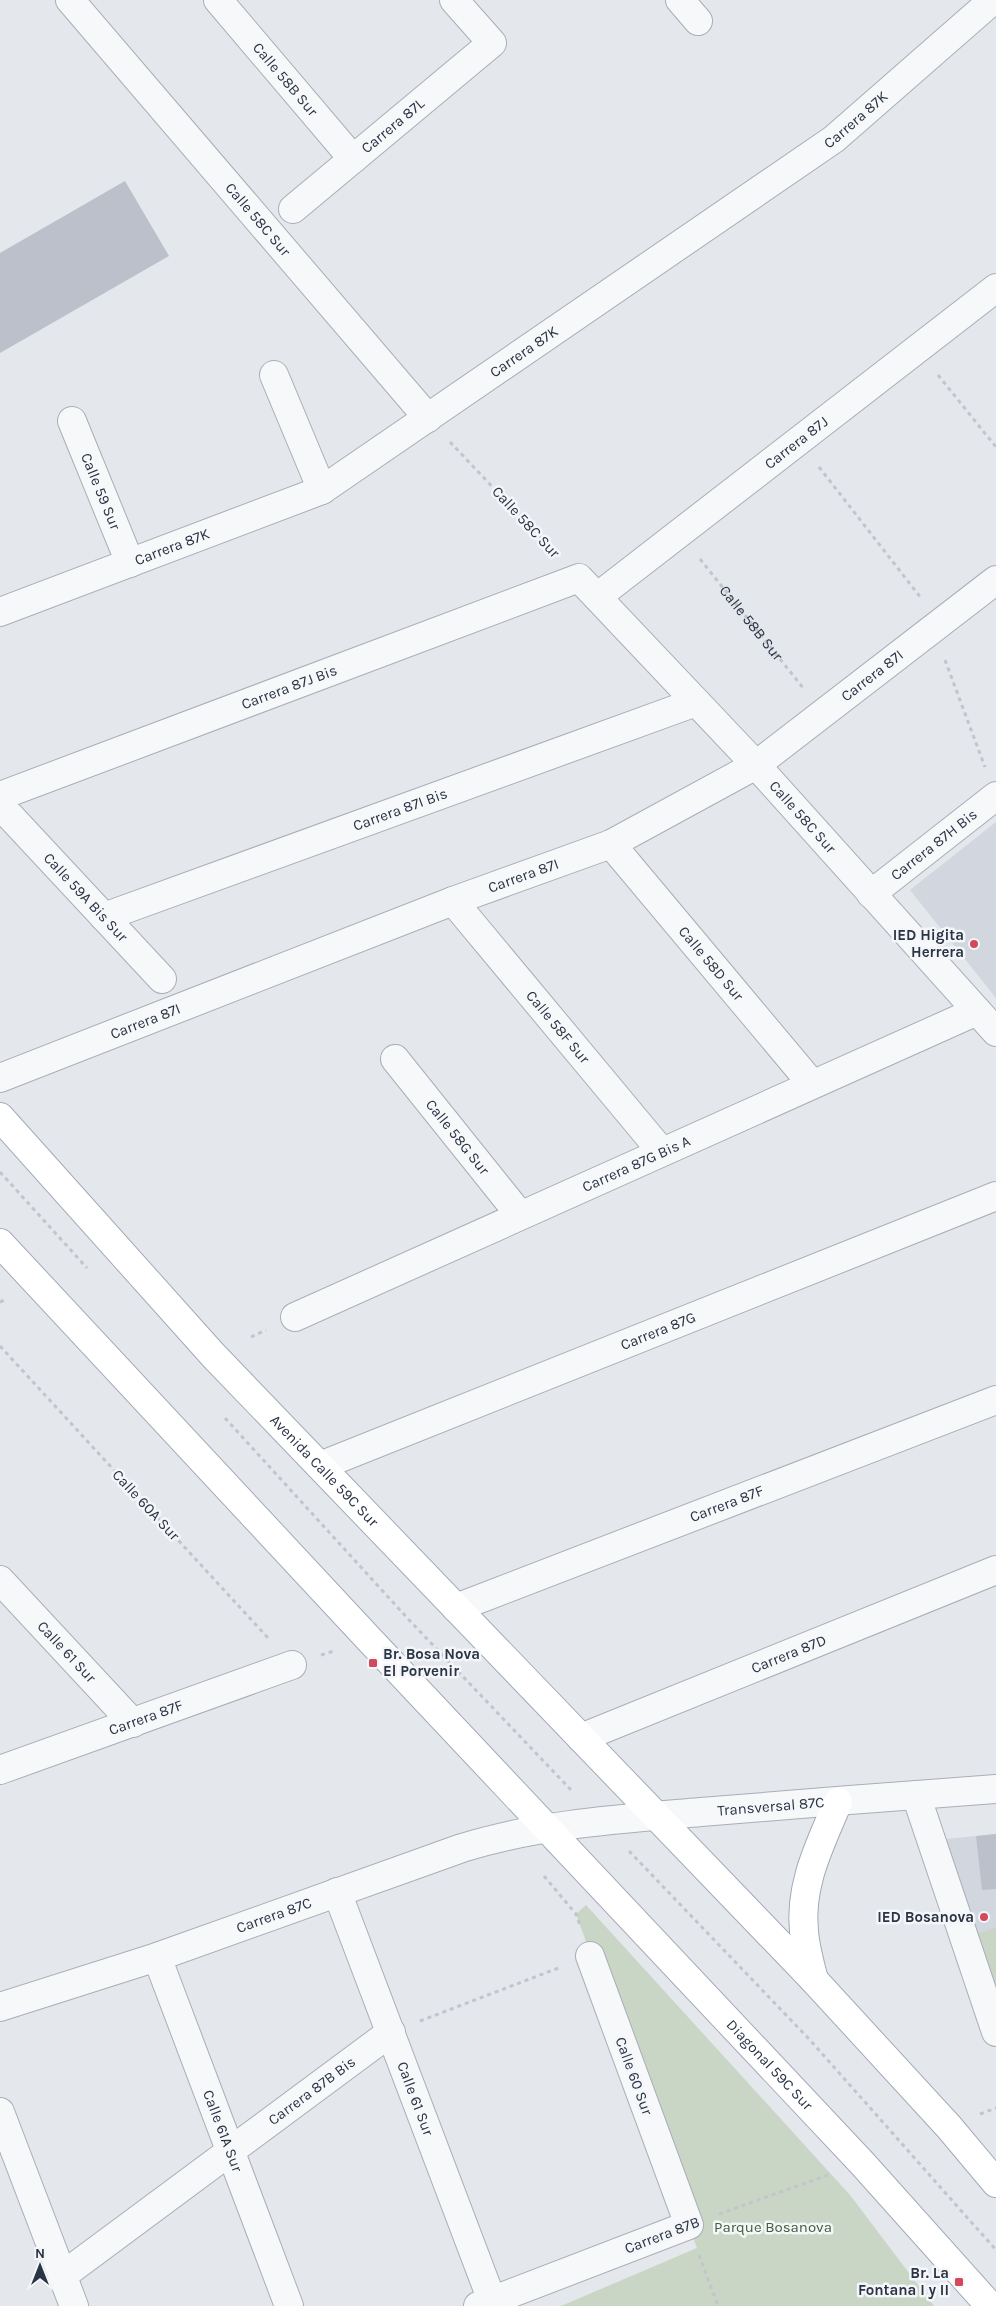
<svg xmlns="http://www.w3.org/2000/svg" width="996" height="2306" font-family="Karla,sans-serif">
<rect width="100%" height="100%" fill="#e4e7ec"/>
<path fill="#d2d6de" d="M996 822V998L910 890Z
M996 1834V1995L946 1839Z"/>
<path fill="#c9d6c5" d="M586 1905 850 2195 934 2306H561L697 2248 576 1914Z
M996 1927V1984L976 1935Z"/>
<path fill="#bbc0ca" d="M125 181 169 256 0 353V253Z
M996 1834V1889L982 1890 976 1836Z"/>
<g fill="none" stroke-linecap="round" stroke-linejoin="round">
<g stroke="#a9aeb7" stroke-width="30">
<g id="minor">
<path id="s2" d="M70 0 428 418"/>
<path id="s3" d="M218 0 353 159"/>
<path d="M680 0 698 21"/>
<path id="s4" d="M293 209 492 43 454 0"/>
<path d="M274 375 322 490"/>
<path id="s5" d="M72 421 130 563"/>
<path id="s6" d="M597 597 996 288"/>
<path id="s7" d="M0 612 322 490 834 139 993 0"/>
<path id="s8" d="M0 796 579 578 756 765 996 1032"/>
<path id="s9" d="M10 816 162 979"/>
<path id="s10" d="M611 844 812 1084"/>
<path id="s11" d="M871 894 996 796"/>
<path id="s12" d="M453 901 662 1152"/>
<path id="s13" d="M104 917 696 702"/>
<path id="s14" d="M395 1059 520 1215"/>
<path id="s15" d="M0 1078 453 901 611 844 756 765 996 580"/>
<path id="s16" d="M295 1317 977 1011"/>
<path id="s17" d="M320 1466 996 1196"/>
<path id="s18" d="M0 1580 133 1723"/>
<path id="s19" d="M456 1608 996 1400"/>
<path id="s20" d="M581 1738 996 1570"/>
<path id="s21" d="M0 1770 292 1665"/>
<path d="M916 1795 996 2032"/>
<path id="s22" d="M337 1892 494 2306"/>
<path id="s23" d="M157 1957 289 2306"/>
<path id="s24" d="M0 2007 157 1957 462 1848C539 1824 621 1819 701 1812 799 1804 898 1796 996 1789"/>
<path d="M0 2112 74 2306"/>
<path id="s25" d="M62 2276 391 2032"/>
<path d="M478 2306 689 2225 590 1956"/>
</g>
</g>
<g stroke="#a3abb8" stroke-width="30">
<g id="major">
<path id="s26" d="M0 1117 213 1355 814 1980 949 2127 996 2183"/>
<path id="s27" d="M0 1243 367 1637 862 2163 990 2306"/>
<path d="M814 1980C810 1964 805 1947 804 1931 799 1884 821 1843 838 1802"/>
</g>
</g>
<g stroke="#c2c5cb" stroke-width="3" stroke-dasharray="4 4" stroke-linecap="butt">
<path d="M938 375 996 447"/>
<path d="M450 442 554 552"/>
<path d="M819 467 921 598"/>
<path id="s1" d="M700 559 804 689"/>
<path d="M945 660 985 767"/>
<path d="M0 1172 87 1268"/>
<path d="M0 1302 7 1299"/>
<path d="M251 1337 266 1330"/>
<path d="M0 1346 268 1638"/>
<path d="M225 1418 410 1621 573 1792"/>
<path d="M321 1655 334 1651"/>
<path d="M629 1851 810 2040 996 2250"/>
<path d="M544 1876 576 1914 580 1925"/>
<path d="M420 2021 561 1967"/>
<path d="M980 2114 996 2108"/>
<path d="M719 2214 828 2175"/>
<path d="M699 2255 718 2306"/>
</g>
<use href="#minor" stroke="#f7f8fa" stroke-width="28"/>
<use href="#major" stroke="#fff" stroke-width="28"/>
</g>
<g fill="#d1495b" stroke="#f4f6f9" stroke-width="2">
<circle cx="974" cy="944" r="5"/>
<rect x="368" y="1658" width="10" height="10" rx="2.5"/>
<circle cx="984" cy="1917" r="5"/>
<rect x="954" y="2277" width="10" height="10" rx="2.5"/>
</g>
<g text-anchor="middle" stroke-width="5" stroke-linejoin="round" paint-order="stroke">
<g font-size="15" fill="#2b3445" stroke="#f4f6f9">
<text dy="5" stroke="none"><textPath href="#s3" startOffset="104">Calle 58B Sur</textPath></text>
<text dy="5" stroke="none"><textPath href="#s7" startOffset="994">Carrera 87K</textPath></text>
<text dy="5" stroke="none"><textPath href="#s4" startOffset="130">Carrera 87L</textPath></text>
<text dy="5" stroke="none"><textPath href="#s2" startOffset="289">Calle 58C Sur</textPath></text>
<text dy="5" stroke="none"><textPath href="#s7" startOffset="589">Carrera 87K</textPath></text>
<text dy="5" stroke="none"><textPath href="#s6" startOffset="252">Carrera 87J</textPath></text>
<text dy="5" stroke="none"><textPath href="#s5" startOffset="76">Calle 59 Sur</textPath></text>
<text transform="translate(526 522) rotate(47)" y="5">Calle 58C Sur</text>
<text dy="5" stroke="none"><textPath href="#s7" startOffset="184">Carrera 87K</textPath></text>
<text dy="5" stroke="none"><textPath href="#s1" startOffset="82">Calle 58B Sur</textPath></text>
<text dy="5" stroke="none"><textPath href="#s15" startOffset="966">Carrera 87I</textPath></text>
<text dy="5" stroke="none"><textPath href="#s8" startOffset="309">Carrera 87J Bis</textPath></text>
<text dy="5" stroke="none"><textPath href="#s13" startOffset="315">Carrera 87I Bis</textPath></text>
<text dy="5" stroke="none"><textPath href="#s8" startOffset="946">Calle 58C Sur</textPath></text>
<text dy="5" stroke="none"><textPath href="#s11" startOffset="80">Carrera 87H Bis</textPath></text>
<text dy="5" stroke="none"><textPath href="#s15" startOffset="561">Carrera 87I</textPath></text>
<text dy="5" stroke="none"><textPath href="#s9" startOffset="111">Calle 59A Bis Sur</textPath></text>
<text dy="5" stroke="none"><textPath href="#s10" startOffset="156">Calle 58D Sur</textPath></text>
<text dy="5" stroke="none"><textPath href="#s15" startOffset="156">Carrera 87I</textPath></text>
<text dy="5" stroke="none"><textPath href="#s12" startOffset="164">Calle 58F Sur</textPath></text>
<text dy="5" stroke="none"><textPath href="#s14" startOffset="100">Calle 58G Sur</textPath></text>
<text dy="5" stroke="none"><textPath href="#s16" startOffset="374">Carrera 87G Bis A</textPath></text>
<text dy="5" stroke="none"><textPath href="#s17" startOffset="364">Carrera 87G</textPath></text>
<text dy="5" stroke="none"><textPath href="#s26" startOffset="480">Avenida Calle 59C Sur</textPath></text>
<text dy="5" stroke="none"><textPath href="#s19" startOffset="290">Carrera 87F</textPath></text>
<text transform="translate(146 1505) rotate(47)" y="5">Calle 60A Sur</text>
<text dy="5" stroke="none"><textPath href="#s18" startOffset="98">Calle 61 Sur</textPath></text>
<text dy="5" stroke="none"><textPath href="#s20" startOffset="224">Carrera 87D</textPath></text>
<text dy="5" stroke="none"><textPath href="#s21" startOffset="155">Carrera 87F</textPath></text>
<text dy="5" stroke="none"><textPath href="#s24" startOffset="801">Transversal 87C</textPath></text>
<text dy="5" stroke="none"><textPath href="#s24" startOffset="289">Carrera 87C</textPath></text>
<text dy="5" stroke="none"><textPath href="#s27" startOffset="1126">Diagonal 59C Sur</textPath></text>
<text transform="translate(634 2076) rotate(70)" y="5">Calle 60 Sur</text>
<text dy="5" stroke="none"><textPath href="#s25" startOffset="311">Carrera 87B Bis</textPath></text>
<text dy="5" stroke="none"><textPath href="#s22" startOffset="221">Calle 61 Sur</textPath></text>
<text dy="5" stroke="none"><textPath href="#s23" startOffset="186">Calle 61A Sur</textPath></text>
<text transform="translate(662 2235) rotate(-21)" y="5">Carrera 87B</text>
</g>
<g font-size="15" font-weight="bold" fill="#2b3445" stroke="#f4f6f9" text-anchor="end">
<text x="964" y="940">IED Higita<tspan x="964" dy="17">Herrera</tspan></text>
<text x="383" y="1659" text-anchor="start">Br. Bosa Nova<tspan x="383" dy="17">El Porvenir</tspan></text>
<text x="974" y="1922">IED Bosanova</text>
<text x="949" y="2278">Br. La<tspan x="949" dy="17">Fontana I y II</tspan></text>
</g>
<g font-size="15" fill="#3f6138" stroke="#f4f6f9">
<text x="773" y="2232">Parque Bosanova</text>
</g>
</g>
<g transform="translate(40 2266)" stroke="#f4f6f9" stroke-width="4" paint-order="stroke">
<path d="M0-4L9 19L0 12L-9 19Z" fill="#2b3445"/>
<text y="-8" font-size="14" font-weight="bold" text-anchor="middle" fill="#2b3445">N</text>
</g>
</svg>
